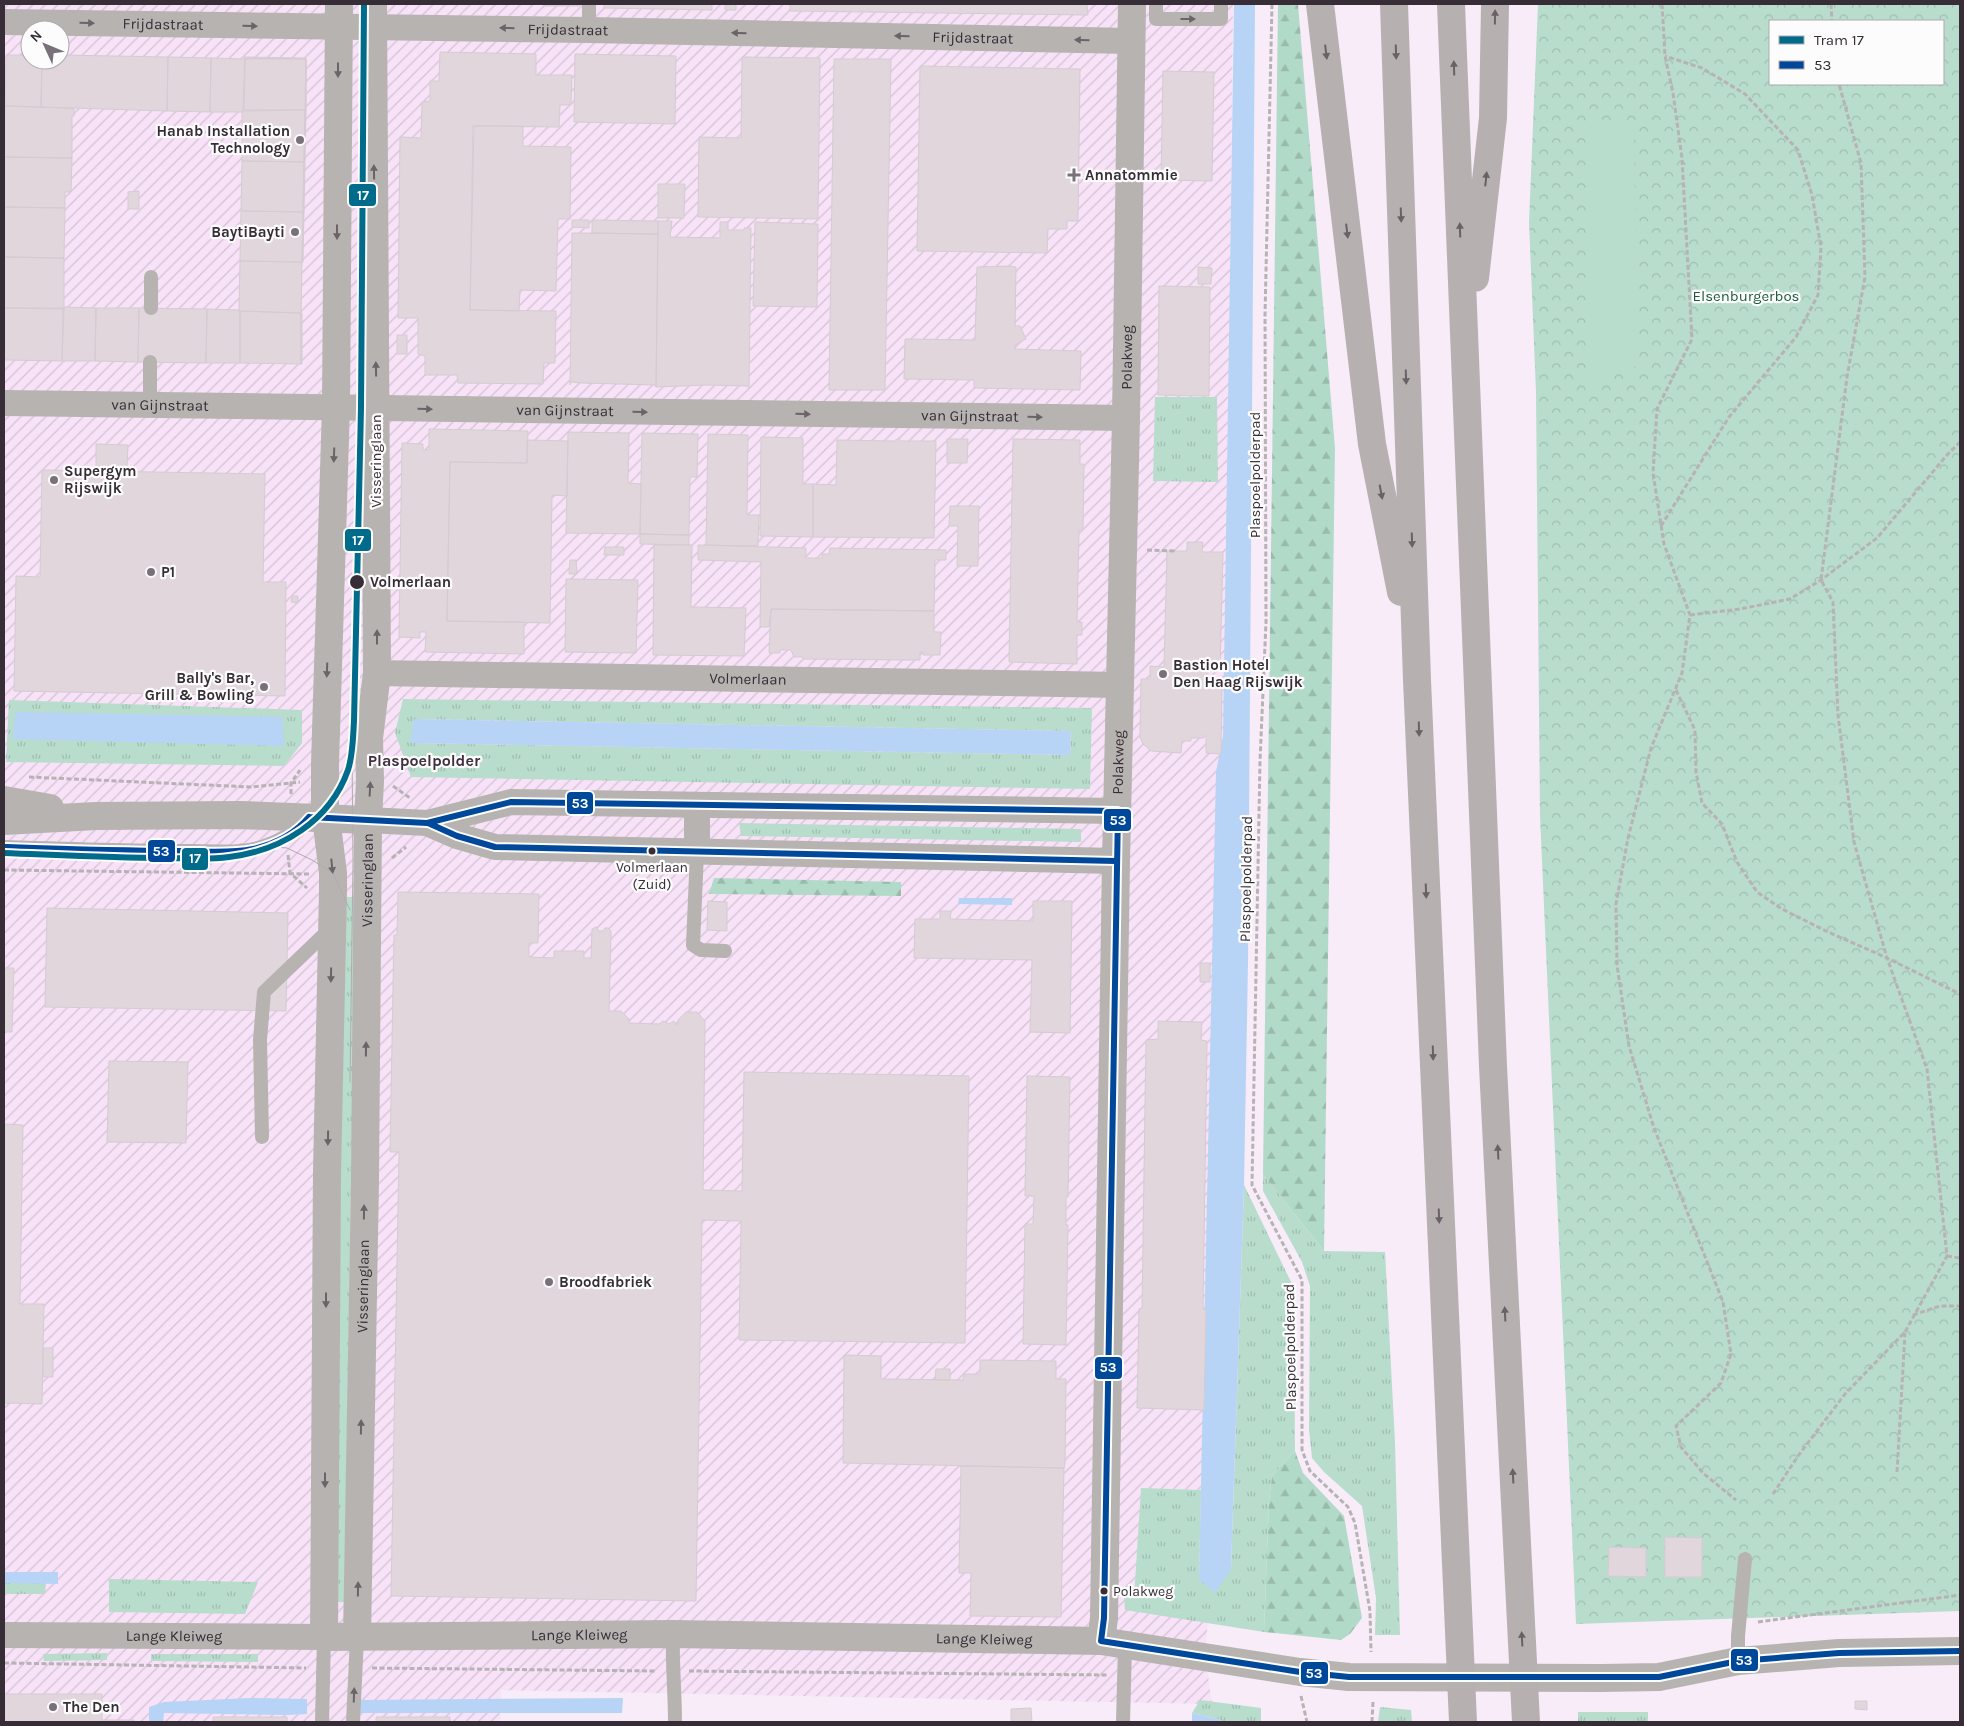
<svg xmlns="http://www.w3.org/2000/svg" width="1964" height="1726" font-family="Karla,sans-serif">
<defs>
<pattern id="industrial-furrows" width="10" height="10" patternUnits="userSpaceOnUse" patternTransform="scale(1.25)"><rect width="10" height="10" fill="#f7e2f7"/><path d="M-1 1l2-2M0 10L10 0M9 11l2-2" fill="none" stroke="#d4c2d4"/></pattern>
<pattern id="grass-tufts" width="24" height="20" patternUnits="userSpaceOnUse" patternTransform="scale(1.25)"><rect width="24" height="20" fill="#b8ddcd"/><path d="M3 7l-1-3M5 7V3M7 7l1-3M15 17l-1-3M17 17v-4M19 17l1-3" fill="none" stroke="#9fbeb1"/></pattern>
<pattern id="forest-firs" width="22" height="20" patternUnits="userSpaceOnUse" patternTransform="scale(1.25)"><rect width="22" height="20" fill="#b2dac8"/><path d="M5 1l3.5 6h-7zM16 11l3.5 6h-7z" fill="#9abbac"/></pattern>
<pattern id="park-crowns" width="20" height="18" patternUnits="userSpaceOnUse" patternTransform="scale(1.25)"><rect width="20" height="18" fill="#b8ddcd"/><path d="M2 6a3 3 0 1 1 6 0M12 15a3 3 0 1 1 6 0" fill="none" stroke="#9fbeb1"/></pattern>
</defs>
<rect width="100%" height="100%" fill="#f8ecf8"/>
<path fill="url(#industrial-furrows)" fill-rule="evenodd" d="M4 4H1233L1218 1512 1205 1653 1212 1704 501 1690 500 1722H4ZM30 30H60V60H30Z"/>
<path fill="url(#grass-tufts)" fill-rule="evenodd" d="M1155 397H1217L1218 482 1153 481Z
M403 699 1092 708 1090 789 411 777 395 733ZM414 719 1071 731 1070 755 411 743Z
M9 700 302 710V743L284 766 6 762Z
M739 823 1081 829V842L741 836Z
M337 897H356L344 1602 324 1603Z
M1263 1174 1324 1251 1385 1252 1395 1442 1400 1635H1375L1376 1598 1362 1506 1324 1472 1312 1458 1309 1430 1310 1286 1302 1262 1263 1191Z
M1244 1185 1292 1284 1294 1298 1295 1451 1272 1476 1269 1501 1264 1632 1125 1610 1124 1597 1134 1598 1141 1488 1201 1490 1199 1580 1231 1569Z
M109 1579 258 1582 245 1614 109 1612Z
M4 1583H46L45 1594H4Z
M107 1653V1660L44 1661 43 1654Z
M151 1654H258V1662L151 1661Z
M1200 1700 1261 1708V1722H1224L1218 1719 1192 1713Z
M1380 1707 1411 1710 1412 1722H1378Z
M1578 1712H1648V1722H1578Z"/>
<path fill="url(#forest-firs)" d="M1278 4H1298L1335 448 1324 1251 1263 1174Z
M714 878 901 882V896L709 894Z
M1295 1451 1303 1473 1344 1516 1362 1618 1350 1634 1341 1640 1264 1632 1269 1501 1272 1476Z"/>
<path fill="url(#park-crowns)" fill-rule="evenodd" d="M1538 4H1960V1611L1576 1624 1540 816 1536 392 1529 222ZM1770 21H1943V84H1770Z"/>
<path fill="#b8ddcd" d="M1586 126H1634L1637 366 1589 382Z"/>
<path fill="#b7d4f7" d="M1234 4H1255L1248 963 1244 1185 1231 1569 1215 1592 1199 1580 1216 772 1223 736Z
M15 712 282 717 284 746 13 739Z
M414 719 1071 731 1070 755 410 743Z
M959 898H1012V905L958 904Z
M4 1572H58V1584L4 1583Z
M250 1698 307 1699V1714L286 1715 164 1713 163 1722H149V1707L164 1702Z
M623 1698 622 1713H357V1700Z
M1192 1713 1218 1719 1224 1722H1192Z"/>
<path fill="#e2d6dd" stroke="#d6cbd2" d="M544 4H580L579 6H544Z
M604 4H712V10L604 8Z
M725 4H736V10H725Z
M790 4H1087L1088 15 790 11Z
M440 52 536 54V75H572L571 105H560L559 127 473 126 470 310 556 311 555 363H544L543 384 458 383 457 375H425V356L418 354V318H398L400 137 421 138 422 102 430 101V81H439Z
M575 54 676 56 675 124 574 122Z
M6 55H30V60H42L41 107 5 106Z
M60 55 168 57 167 111 41 107 42 60H60Z
M168 57 211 58 210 112 167 111Z
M244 57 306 58V111V59H245Z
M742 57 820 58 818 219 698 217 699 137 741 138Z
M211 58 245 59 243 112H210Z
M250 58 306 59 305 110 244 111 245 59Z
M834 59H891L885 390H829Z
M920 66 1080 69 1078 221H1067V229H1048L1047 253 917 251Z
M1163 71 1214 72 1212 181 1161 180Z
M5 106 66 108 67 109 74 108V116H72V158L4 157Z
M242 110H305L304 162 242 161Z
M305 110 306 111 305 162H304Z
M474 126H523V146L571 147 570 219H558L556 291 520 290 519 311 470 310Z
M4 157 72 158 71 192H65V208L4 207Z
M242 161 304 162 303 212 241 211Z
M304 162H305L304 212 303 206Z
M658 184H685L684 218H658Z
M139 191V209H128V192Z
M4 207 65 208 64 258 4 257Z
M241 211 303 212 302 262 240 261Z
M303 212H304L303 262H302Z
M572 220H589V228L572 227Z
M592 220 658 221V234L592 233Z
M658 221H672L670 237 720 238V222H728V230H744V228H751L749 388 747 386 707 385 656 387Z
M755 222 818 224 817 307 753 306Z
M572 233 658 234 656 387 655 385 582 383 571 382 570 385Z
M4 257 64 258V309L4 308Z
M240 261 302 262 301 313 239 311Z
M1009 266 1016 267 1015 326H1020L1026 339 1015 345V349L1081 351 1080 390 974 388V380L904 379 905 339 975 340 977 267Z
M1198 267 1212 268 1211 284H1198Z
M1159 286 1210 287 1209 396 1158 395Z
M64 307 96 308 95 361H62Z
M4 308H63L62 361 4 360Z
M96 308H139L138 362 95 361Z
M139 308 207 309 206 363 138 362Z
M207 309 239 310 240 311V363H206Z
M240 311 301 313V364L240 363Z
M301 313H302V364H301Z
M397 335H407V354H397Z
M429 429 528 431 527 463 450 462 447 621 524 622V654L425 652 426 632H420V638L399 637 402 443 423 444V450H429Z
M568 432 629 433 628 483 641 484 640 534 566 533Z
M642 433 698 434 697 477H690L689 535 640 534Z
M708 434 748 435 747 515H759L758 546 706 545Z
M761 437 803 438V484H813V537L760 536Z
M899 438 901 441H936L934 538 813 537V484L836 485 837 440 894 441Z
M947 439H968L967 463H947Z
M1013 439 1080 440V464H1084L1083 530H1079L1077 622H1082V635H1077V664L1009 662Z
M527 440 568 441 567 496 552 495 550 623 447 621 450 462 527 463Z
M96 444 128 445 127 467H96Z
M42 470 265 474 263 582H286L285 696 238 695V700H221V695L14 691 16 576 40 577Z
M950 506H979L978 566H957L958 526H949Z
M640 534 689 535V545L640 544Z
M1187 542H1203L1202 552H1223L1220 669H1208V680H1222L1221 754 1206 753V736H1204V738H1191V741H1182L1181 753 1151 751 1143 744 1140 737 1141 679H1150V666L1164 667 1167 551H1187Z
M654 545H692L691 607 746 608 744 656 653 655Z
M698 545 806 548V558H822V554H829L830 548 946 550V560H935L934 611 771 609 769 627H760L761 562 698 560Z
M605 547H624V555H604Z
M570 560H576L577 574H569Z
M566 579 638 580 636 653 565 652Z
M292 596H298V603L291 602Z
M771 609 934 611V632H941L940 655H923V652H920V660H909L803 659V657H794L791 650H780V653H769Z
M398 892 539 894 538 943H529V957L554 958V951H584V958H591L592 929 596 927 599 931H603L605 928H608L611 931 609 1011H621L629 1019V1023L659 1024 663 1021 669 1024 674 1021 676 1025H678V1020L686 1012H697L705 1021 703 1190 742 1191 744 1072 969 1076 965 1343 739 1340 741 1221 702 1220 696 1601 391 1596 399 1152H390L394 935H397Z
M708 901 727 902V931L707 930Z
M1033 901H1072L1070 1033 1030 1032 1032 960 914 958 915 919H940V911H951L950 919 1033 921Z
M47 908 288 913 286 1011 45 1007Z
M1200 963H1210V982H1200Z
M4 968H14L12 1032H4Z
M1158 1021 1202 1022 1201 1040 1207 1041 1203 1309 1206 1310 1204 1410 1137 1408 1139 1309 1142 1308 1146 1040 1158 1039Z
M109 1061 188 1062 186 1143 107 1142Z
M1027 1076 1070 1077 1068 1197H1066V1225H1068L1066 1345 1023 1344 1025 1224H1033L1034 1196H1025Z
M4 1124 23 1125 20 1304H44L42 1404 4 1403Z
M43 1348H53V1377H43Z
M844 1355 881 1356V1379L963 1380 964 1374H980V1360L1056 1361V1379H1066L1065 1464 1064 1468 843 1463Z
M936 1369H950V1380H935Z
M959 1466 1064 1468 1061 1617 970 1616 971 1573H959L961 1466Z
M1665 1537 1702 1538V1577H1665Z
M1609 1547 1646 1548V1577L1608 1576Z
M4 1694H102V1720H134V1722H4Z
M1855 1701H1867V1710L1855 1709Z
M1031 1708 1032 1722H1011V1709Z
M213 1717H287V1722H213Z
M376 1717H450V1722H376Z"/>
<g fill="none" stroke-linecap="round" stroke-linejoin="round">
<path stroke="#b7b2b4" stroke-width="3" stroke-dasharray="5 2.5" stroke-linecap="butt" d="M1272 4 1265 315 1266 622 1260 761 1252 1185 1302 1280V1450L1310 1471 1348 1507 1355 1523 1370 1611 1371 1652
M1662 4 1665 56 1673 93 1682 158 1692 339 1657 409 1653 473 1664 544 1690 615 1682 673 1651 748 1628 838 1616 904 1617 965 1629 1046 1654 1128 1723 1302 1731 1354 1721 1383 1676 1426 1681 1447 1703 1473 1736 1500
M1831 4 1832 21
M1661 526 1729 417 1796 337 1818 295 1821 247 1812 195 1798 150 1745 94 1702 68 1665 56
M1147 550 1176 551
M1690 615 1740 609 1790 599 1821 580 1877 538 1947 455 1960 442
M1676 690 1695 730 1696 772 1702 803 1722 824 1737 862 1757 892 1782 909 1826 931 1887 958 1960 994
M29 777 251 787 300 782
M393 786 410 798
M291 794V783L300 770
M288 855 290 873 307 888
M392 858 406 847
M4 870 309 874
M1947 1256 1960 1258
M1913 1315 1940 1306H1960
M1897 1472 1905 1333
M1773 1494 1798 1456 1845 1394 1905 1332 1947 1256 1927 1069 1887 958 1854 842 1838 715 1833 602 1821 580 1847 377 1865 277 1861 163 1839 84
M1758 1622 1960 1595
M4 1663 306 1668
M372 1668 656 1671
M689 1671 1108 1675
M1301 1696 1307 1722
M1372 1722 1373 1701"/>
<path stroke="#b7b3b1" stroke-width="14" d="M589 4V30
M1156 4V19H1221V4
M151 308V277
M150 404V362
M4 847C66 849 128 851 190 851 213 851 239 854 262 847 277 842 297 832 307 820
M697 852 693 945 701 950 725 951
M262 1137 260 1040 264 992 332 927
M673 1634C672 1664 675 1692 675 1722
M1738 1661V1636L1745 1559
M322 1722 324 1637
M353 1722 357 1638
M1123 1722 1125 1645"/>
<g stroke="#b7b3b1" stroke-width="26">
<path id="s1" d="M4 22 589 30 1131 41"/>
<path id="s2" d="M4 403 1126 418"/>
<path id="s3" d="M377 673 1120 685"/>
<path d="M368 820 427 823 511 802 1118 811"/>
<path d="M427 823 457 836 495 847 1116 861"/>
<path d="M697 852V805"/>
<path id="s4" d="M4 1635 324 1637"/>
</g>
<g stroke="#b7b3b1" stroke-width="28">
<path id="s5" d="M339 4 336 406 325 764V810L333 873V891L327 1173 324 1637 673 1634 1101 1641 1300 1672 1349 1677 1602 1678 1659 1677 1738 1661 1839 1653 1960 1651"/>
<path d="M4 800 50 808"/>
<path d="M4 821 96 816 240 815 368 820"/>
<path id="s6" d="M357 1638 365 1180 368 820 370 781 369 738 377 673 373 4"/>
<path id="s7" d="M1101 1641 1104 1618 1116 861 1126 418 1132 4"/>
</g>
<path stroke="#b7b0b1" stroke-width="28" d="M1320 4 1372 444 1401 592
M1394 4 1417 680 1463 1722
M1451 4 1493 1066 1526 1722
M1475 278 1493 118 1495 4"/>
<path stroke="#b1acae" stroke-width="1" d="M240 844 287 848 312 860 333 873 350 910
M350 1082 353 862 352 748"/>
<g stroke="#fcfcfc" stroke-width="10">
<path id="bus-1" d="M309 817 427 823 511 802 1118 811 1104 1618 1101 1641
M428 823 457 836 495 847 1116 861
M4 847C62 849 119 851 177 851 202 851 229 854 253 849 275 844 295 834 309 817
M1101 1641 1300 1672 1349 1677H1659L1738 1661 1839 1653 1960 1651"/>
</g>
<use href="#bus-1" stroke="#004899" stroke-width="6"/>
<g stroke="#fcfcfc" stroke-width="10">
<path id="tram-1" d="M4 853C57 855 111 858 164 858 185 858 207 860 229 857 281 851 330 821 348 770 353 755 353 737 354 721L361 408 364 4"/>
</g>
<use href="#tram-1" stroke="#006b8b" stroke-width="6"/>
</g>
<defs><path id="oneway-solid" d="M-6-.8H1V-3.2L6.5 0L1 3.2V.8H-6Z" transform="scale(1.25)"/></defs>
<g fill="#6a6167">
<use href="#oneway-solid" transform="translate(1495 17) rotate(-89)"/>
<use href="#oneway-solid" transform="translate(1326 52) rotate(83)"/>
<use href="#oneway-solid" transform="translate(1396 52) rotate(88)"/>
<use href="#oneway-solid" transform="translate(1454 68) rotate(-92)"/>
<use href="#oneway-solid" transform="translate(1486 179) rotate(-84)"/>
<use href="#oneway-solid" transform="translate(1401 215) rotate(88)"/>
<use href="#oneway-solid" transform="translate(1460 230) rotate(-92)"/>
<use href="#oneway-solid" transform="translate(1347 231) rotate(83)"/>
<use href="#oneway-solid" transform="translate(1406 377) rotate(88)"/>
<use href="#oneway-solid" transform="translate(1381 492) rotate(79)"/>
<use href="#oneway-solid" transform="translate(1412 540) rotate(88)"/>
<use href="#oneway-solid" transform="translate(1419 729) rotate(88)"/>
<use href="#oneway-solid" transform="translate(1426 891) rotate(88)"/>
<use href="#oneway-solid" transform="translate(1433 1053) rotate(88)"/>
<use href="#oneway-solid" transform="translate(1498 1152) rotate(-93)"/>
<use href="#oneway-solid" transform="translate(1439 1216) rotate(88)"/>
<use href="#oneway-solid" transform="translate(1505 1314) rotate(-93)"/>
<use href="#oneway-solid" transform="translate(1513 1476) rotate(-93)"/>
<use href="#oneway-solid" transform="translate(1522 1639) rotate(-93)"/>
</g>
<g fill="#6a6367">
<use href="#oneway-solid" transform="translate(1188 19)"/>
<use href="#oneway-solid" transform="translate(87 23) rotate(1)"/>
<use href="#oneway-solid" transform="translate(250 26) rotate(1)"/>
<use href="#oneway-solid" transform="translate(507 28) rotate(-179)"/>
<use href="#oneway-solid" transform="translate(739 33) rotate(-179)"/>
<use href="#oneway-solid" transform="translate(902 36) rotate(-179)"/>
<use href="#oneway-solid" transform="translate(1082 40) rotate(-179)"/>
<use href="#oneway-solid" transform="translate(338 70) rotate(90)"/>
<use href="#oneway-solid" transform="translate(374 172) rotate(-91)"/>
<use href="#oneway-solid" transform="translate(337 232) rotate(90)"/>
<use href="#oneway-solid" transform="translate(376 369) rotate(-91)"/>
<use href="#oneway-solid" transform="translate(425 409) rotate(1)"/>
<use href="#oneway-solid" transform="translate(640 412) rotate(1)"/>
<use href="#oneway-solid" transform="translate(803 414) rotate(1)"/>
<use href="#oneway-solid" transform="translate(1035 417) rotate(1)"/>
<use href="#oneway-solid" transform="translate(334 455) rotate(92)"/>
<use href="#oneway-solid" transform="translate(377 637) rotate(-90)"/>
<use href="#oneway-solid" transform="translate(327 670) rotate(92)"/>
<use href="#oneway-solid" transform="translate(370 789) rotate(-87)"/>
<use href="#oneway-solid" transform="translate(332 866) rotate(84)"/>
<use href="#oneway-solid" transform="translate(331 975) rotate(91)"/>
<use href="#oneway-solid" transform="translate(366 1049) rotate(-89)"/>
<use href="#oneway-solid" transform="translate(328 1138) rotate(91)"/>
<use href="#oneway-solid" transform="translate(364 1212) rotate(-89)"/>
<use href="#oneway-solid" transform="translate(326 1300) rotate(90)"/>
<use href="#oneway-solid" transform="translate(361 1427) rotate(-89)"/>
<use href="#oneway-solid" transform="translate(325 1480) rotate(90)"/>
<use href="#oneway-solid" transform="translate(358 1589) rotate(-89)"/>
<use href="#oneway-solid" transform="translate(354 1695) rotate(-88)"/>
</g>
<g fill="#7a707a" stroke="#fcfcfc" stroke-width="2">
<circle cx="300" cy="140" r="5"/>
<path d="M1071.5 167.5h5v5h5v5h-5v5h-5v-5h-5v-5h5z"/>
<circle cx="295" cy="232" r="5"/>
<circle cx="54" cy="480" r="5"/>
<circle cx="151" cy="572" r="5"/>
<circle cx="1163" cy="674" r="5"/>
<circle cx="264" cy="687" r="5"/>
<circle cx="549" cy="1282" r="5"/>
<circle cx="53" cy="1707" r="5"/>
</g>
<g fill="#362d36" stroke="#fcfcfc" stroke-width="2">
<circle cx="357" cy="582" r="8"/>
<circle cx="652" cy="851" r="4.5"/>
<circle cx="1104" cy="1591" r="4.5"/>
</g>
<g text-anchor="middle" stroke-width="4.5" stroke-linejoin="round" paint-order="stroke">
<g font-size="14" fill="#362d36" stroke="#fcfcfc">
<text x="652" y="872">Volmerlaan<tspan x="652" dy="17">(Zuid)</tspan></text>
<text x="1113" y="1596" text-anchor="start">Polakweg</text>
</g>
<g font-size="15" fill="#362d36" stroke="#fcfcfc">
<text dy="5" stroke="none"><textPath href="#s1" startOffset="159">Frijdastraat</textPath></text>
<text dy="5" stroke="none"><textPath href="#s1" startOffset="564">Frijdastraat</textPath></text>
<text dy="5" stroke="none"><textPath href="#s1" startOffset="969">Frijdastraat</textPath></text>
<text dy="5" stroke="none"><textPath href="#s7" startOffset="1284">Polakweg</textPath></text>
<text dy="5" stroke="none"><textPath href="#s2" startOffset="156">van Gijnstraat</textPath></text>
<text dy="5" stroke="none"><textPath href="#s2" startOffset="561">van Gijnstraat</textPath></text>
<text dy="5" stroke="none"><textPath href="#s2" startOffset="966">van Gijnstraat</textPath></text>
<text transform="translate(376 461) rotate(-90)" y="5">Visseringlaan</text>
<text transform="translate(1255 475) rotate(-90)" y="5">Plaspoelpolderpad</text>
<text dy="5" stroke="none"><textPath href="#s3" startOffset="371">Volmerlaan</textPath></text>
<text dy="5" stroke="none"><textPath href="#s7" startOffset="879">Polakweg</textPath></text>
<text transform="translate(1246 879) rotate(-89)" y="5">Plaspoelpolderpad</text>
<text dy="5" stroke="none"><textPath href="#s6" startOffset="758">Visseringlaan</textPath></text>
<text dy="5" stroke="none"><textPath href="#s6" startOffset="352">Visseringlaan</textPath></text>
<text transform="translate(1290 1347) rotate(-91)" y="5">Plaspoelpolderpad</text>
<text dy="5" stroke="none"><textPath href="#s5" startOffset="1889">Lange Kleiweg</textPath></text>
<text dy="5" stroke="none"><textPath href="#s4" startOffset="170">Lange Kleiweg</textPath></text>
<text dy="5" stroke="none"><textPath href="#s5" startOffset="2294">Lange Kleiweg</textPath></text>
</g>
<g font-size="15" font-weight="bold" fill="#362d36" stroke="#fcfcfc" text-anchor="start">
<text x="290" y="136" text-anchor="end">Hanab Installation<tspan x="290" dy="17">Technology</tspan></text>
<text x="1085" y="180">Annatommie</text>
<text x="285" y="237" text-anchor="end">BaytiBayti</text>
<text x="64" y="476">Supergym<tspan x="64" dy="17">Rijswijk</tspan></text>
<text x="161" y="577">P1</text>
<text x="1173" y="670">Bastion Hotel<tspan x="1173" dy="17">Den Haag Rijswijk</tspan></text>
<text x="254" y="683" text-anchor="end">Bally's Bar,<tspan x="254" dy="17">Grill &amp; Bowling</tspan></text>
<text x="559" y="1287">Broodfabriek</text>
<text x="63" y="1712">The Den</text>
</g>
<g font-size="15" fill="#1c5a3f" stroke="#fcfcfc">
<text x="1746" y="301">Elsenburgerbos</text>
</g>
<g font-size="15" font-weight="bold" fill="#362d36" stroke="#fcfcfc" text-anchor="start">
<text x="370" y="587">Volmerlaan</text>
</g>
<g font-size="16" font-weight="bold" fill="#402e41" stroke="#fcfcfc">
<text x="424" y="766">Plaspoelpolder</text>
</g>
</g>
<g stroke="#fcfcfc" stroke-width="2">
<rect x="348" y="183" width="29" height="24" rx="5" fill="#006b8b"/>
<rect x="344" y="528" width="28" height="24" rx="5" fill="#006b8b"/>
<rect x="566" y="791" width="28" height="24" rx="5" fill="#004899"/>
<rect x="1103" y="808" width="29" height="24" rx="5" fill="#004899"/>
<rect x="147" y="839" width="29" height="24" rx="5" fill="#004899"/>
<rect x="181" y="847" width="28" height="24" rx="5" fill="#006b8b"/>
<rect x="1094" y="1356" width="29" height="24" rx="5" fill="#004899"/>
<rect x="1730" y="1648" width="29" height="24" rx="5" fill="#004899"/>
<rect x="1300" y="1661" width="29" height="24" rx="5" fill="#004899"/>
</g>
<g font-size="14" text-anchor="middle" font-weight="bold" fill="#fff">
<text x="363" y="200">17</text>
<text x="358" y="545">17</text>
<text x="580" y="808">53</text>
<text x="1118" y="825">53</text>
<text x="161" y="856">53</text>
<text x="195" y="863">17</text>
<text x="1108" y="1372">53</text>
<text x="1744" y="1665">53</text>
<text x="1314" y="1678">53</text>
</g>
<rect width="1964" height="1726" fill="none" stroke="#362d36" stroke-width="10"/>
<rect x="1769" y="20" width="175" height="65" fill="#fcfcfc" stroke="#ada9ad"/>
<rect x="1779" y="36" width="25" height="8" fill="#006b8b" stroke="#ada9ad"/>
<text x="1814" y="45" font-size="15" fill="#362d36">Tram 17</text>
<rect x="1779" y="61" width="25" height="8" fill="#004899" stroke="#ada9ad"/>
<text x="1814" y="70" font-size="15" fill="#362d36">53</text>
<g transform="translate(45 45) rotate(314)"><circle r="24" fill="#fcfcfc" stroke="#ada9ad"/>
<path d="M0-4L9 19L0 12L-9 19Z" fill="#7a707a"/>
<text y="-8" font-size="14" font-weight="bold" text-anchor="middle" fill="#362d36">N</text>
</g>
</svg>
